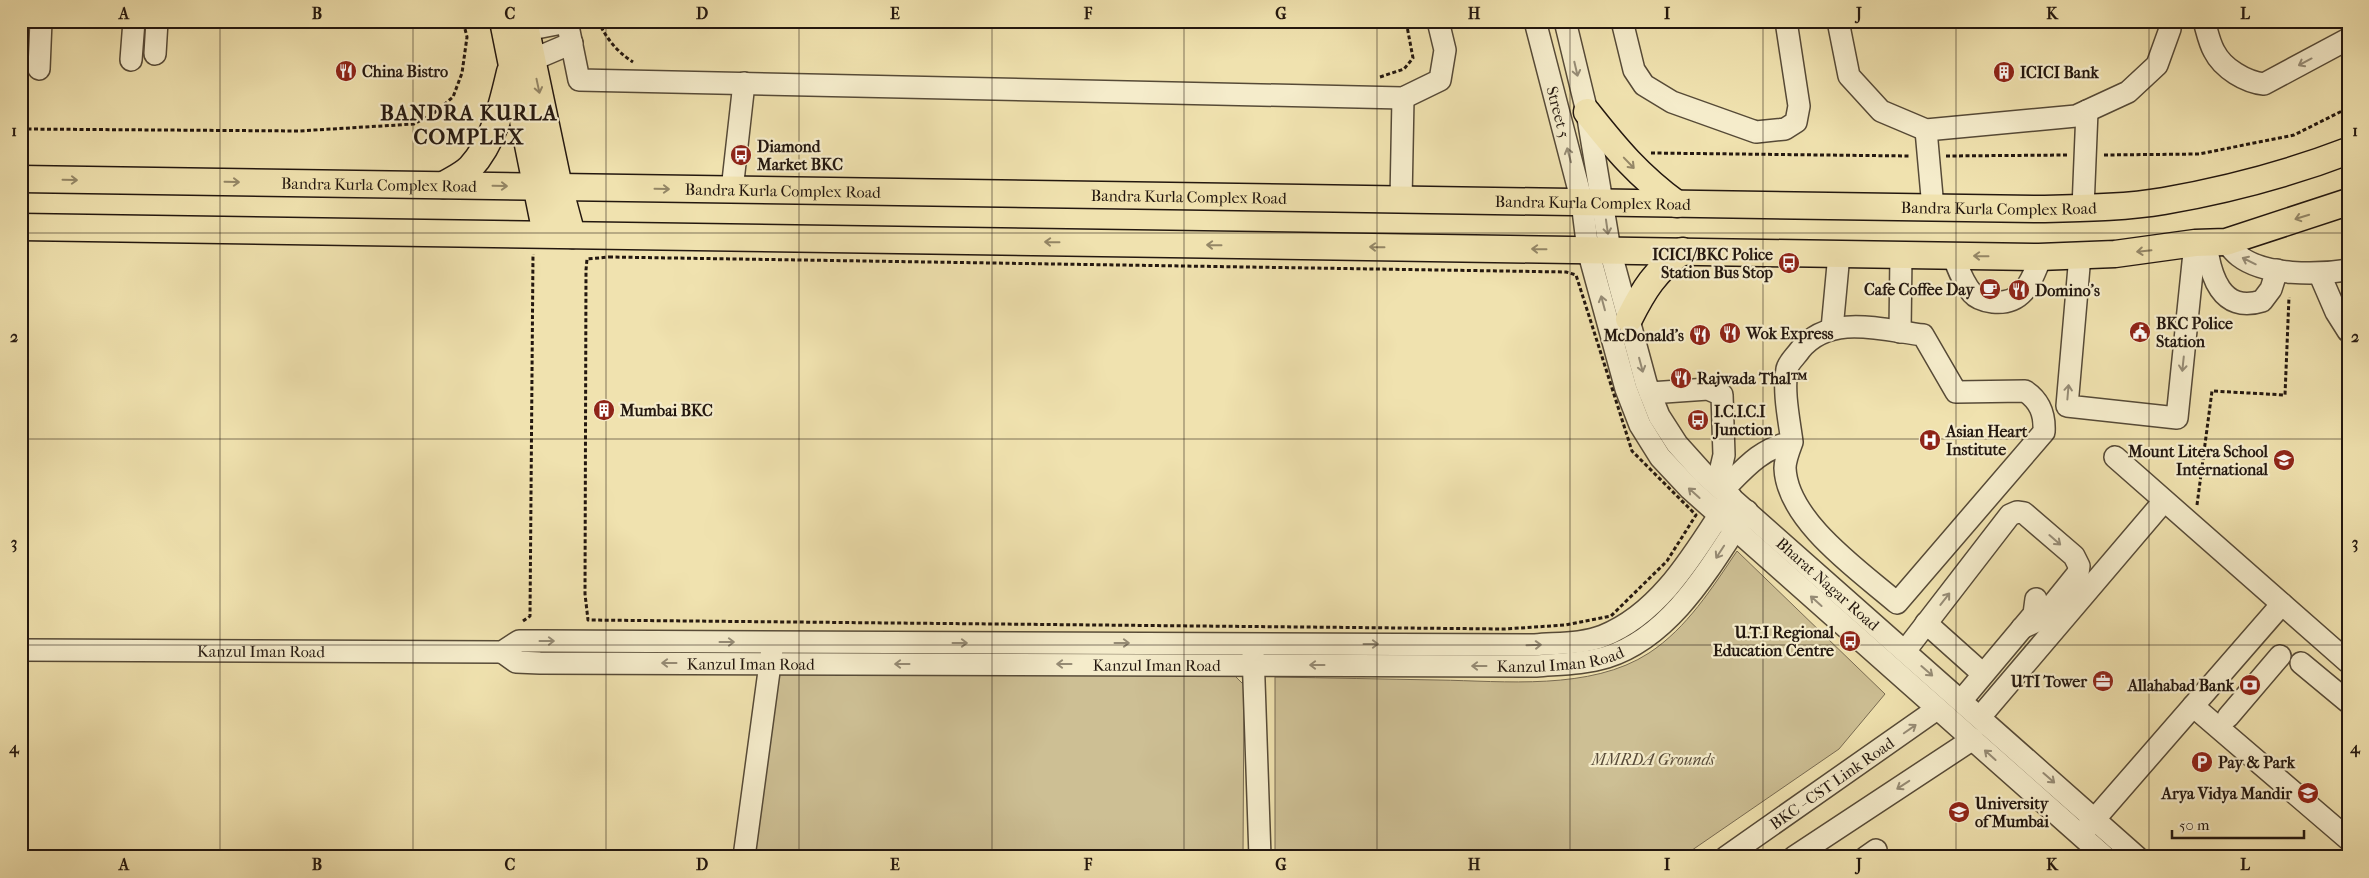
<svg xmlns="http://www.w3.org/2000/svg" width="2369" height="878" font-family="'IM FELL French Canon',serif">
<rect width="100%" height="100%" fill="#f0e2af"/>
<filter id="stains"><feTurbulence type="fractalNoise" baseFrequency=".004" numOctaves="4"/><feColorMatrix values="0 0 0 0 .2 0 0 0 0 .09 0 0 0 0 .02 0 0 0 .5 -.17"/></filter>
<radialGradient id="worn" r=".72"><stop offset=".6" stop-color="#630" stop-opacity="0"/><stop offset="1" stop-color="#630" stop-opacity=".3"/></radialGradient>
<path fill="#cdbf94" stroke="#786b52" d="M1737 551 1885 694 1839 749 1682 857H1275V677C1329 678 1383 679 1438 680 1504 681 1591 691 1649 653 1687 628 1712 588 1737 551Z
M768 671 1234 675 1244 685 1243 857H737Z"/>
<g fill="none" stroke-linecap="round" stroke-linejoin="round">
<g stroke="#564a37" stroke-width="24">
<g id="minor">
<path d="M567 21 579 80 1403 98 1440 80 1445 50 1438 21"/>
<path id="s1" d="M1535 21 1582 202 1588 250 1626 389 1640 425 1660 457 1690 489 2105 857"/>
<path id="s2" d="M1565 21 1587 112 1610 250 1646 383 1659 416 1677 444 1704 474 2137 857"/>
<path d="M1622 21 1634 70 1644 85 1672 102 1756 132 1785 129 1796 122 1799 106 1786 21"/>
<path d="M1838 21 1849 76 1881 111 1926 130 2076 116 2128 92 2157 65 2170 29 2169 21"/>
<path d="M2204 21C2207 31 2209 42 2214 51 2223 69 2246 82 2264 84L2348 39"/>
<path d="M526 30 567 22"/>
<path d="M155 54 157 21"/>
<path d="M131 60 134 21"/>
<path d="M532 60 572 43"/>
<path d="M39 69 41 21"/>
<path d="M1926 130 1933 208"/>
<path d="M732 190 744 83"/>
<path d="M1401 200 1403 98"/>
<path d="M2083 208 2087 111"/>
<path d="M2226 242C2230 247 2234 252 2239 256 2265 276 2317 275 2348 270"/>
<path d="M2206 243C2210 275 2221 314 2262 301L2271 289 2277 270"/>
<path d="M2080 255 2067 406 2177 418 2195 243"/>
<path d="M1953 256C1958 268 1963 283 1972 293 1977 299 1985 301 1993 302 2024 305 2031 281 2041 257"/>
<path d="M2320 275 2336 312 2348 331"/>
<path d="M1832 329 1839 254"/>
<path d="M1900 332 1901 255"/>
<path d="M1650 393 1708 389 1722 395 1724 455 1717 485"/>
<path d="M2115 457 2348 662"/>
<path d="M1723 490C1744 469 1761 448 1792 442 1789 419 1783 392 1787 369 1788 363 1796 356 1800 350 1830 313 1882 330 1923 335L1956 392 2025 391C2040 401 2045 414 2044 432L1897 603C1860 571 1787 521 1785 468 1785 460 1789 450 1792 442"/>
<path d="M1926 623 1983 674"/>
<path id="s3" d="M21 650 502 652 519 641H540L1535 645C1557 643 1583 644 1603 636 1663 612 1697 548 1731 497"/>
<path d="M1905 651 2010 515 2017 512 2024 513 2074 556 2079 566 2078 573 2041 619 2022 628"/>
<path id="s4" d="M502 652 516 662 540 663 1536 666C1559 664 1584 664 1607 657 1673 636 1711 565 1747 511"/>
<path d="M1253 652 1260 857"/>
<path d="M2301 663 2348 702"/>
<path d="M1961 701 2034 614 2036 599"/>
<path d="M2193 706 2348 839"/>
<path d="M1980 717 2164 501"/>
<path d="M2228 717 2280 656"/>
<path d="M2086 829 2282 604"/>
<path d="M744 857 772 649"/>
<path id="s5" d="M1726 857 1937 709"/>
<path d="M1794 857 1973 739"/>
<path d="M1866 857 1876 850"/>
</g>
</g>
<g stroke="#23170f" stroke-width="29">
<g id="major">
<path d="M503 21 546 234"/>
<path d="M524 21 559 187 572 235"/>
<path d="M1587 112C1617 150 1638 175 1677 204"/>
<path id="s6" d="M21 179 2038 209C2080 208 2123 208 2164 201 2227 190 2288 174 2348 151"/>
<path d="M444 185C452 180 463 175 470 168 494 142 502 106 510 72"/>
<path d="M21 227 2039 257 2115 254 2195 243 2226 242 2348 202"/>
<path d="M1629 319C1644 289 1655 272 1682 251"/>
</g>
</g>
<path stroke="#23170f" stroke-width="3" stroke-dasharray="4 2.5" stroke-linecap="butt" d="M598 21C607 39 616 51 633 62
M1380 77 1404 69 1413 58 1406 21
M21 129 299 131 414 124 434 113 453 97 462 73 467 37 463 21
M1651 153 1910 156
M2104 155 2199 154 2294 135 2348 108
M1946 156 2067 155
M609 257 1566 272 1576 275 1632 451 1696 515 1667 561 1611 616 1565 625 1505 629 588 620 585 594 586 270 587 259Z
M2197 505 2212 391 2285 395 2289 297
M523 621 530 616 533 254"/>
<use href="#minor" stroke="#f5eccb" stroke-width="21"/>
<use href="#major" stroke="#f0e2af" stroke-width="26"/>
</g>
<defs><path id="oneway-shaft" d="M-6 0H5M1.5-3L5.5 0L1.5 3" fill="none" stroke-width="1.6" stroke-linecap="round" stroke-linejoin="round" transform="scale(1.25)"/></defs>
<g stroke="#968c76">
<use href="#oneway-shaft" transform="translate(2305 62) rotate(152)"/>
<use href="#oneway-shaft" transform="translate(1576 69) rotate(77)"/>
<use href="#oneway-shaft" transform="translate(1569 155) rotate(-105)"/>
<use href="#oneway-shaft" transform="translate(1607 227) rotate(82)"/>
<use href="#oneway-shaft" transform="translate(2249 261) rotate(-154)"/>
<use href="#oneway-shaft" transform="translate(1603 303) rotate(-105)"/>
<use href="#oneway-shaft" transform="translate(2183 364) rotate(96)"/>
<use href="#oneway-shaft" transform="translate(1641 365) rotate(75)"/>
<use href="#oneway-shaft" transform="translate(2068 392) rotate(-85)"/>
<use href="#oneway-shaft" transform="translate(1694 493) rotate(-138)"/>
<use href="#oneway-shaft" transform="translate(2055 540) rotate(41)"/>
<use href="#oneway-shaft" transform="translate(1720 552) rotate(123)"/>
<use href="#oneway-shaft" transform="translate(1945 599) rotate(-52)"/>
<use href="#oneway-shaft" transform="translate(1816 601) rotate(-138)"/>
<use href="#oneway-shaft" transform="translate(547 641)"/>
<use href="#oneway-shaft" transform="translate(727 642)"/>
<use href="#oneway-shaft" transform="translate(960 643)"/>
<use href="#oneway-shaft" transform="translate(1122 643)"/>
<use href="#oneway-shaft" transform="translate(1371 644)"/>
<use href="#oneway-shaft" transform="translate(1534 645) rotate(-2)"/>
<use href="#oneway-shaft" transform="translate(669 663) rotate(-180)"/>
<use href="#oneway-shaft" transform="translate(902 664) rotate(-180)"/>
<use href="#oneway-shaft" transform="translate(1064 664) rotate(-180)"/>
<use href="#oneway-shaft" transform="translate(1317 665) rotate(-180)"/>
<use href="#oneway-shaft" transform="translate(1479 666) rotate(-180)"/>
<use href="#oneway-shaft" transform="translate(1927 671) rotate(41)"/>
<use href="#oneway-shaft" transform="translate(1910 729) rotate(-35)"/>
<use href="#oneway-shaft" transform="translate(1990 755) rotate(-138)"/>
<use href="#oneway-shaft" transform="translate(2049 778) rotate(41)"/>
<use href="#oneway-shaft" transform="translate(1903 785) rotate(147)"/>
</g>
<g stroke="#948767">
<use href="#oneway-shaft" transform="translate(538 86) rotate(78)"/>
<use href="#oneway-shaft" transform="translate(1629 163) rotate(46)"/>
<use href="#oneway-shaft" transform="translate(70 180) rotate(1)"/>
<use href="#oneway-shaft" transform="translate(232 182) rotate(1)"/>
<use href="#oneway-shaft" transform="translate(500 186) rotate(1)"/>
<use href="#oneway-shaft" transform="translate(662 189) rotate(1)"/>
<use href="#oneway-shaft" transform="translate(2302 217) rotate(163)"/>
<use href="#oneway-shaft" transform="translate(1052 242) rotate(-179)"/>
<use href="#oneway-shaft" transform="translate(1214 245) rotate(-179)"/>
<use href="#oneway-shaft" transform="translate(1377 247) rotate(-179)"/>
<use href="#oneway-shaft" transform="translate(1539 249) rotate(-179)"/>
<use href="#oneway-shaft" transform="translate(2144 251) rotate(174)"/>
<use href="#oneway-shaft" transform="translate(1981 256) rotate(-179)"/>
</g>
<path fill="none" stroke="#23170f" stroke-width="1" stroke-opacity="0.55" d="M220 21V857M413 21V857M606 21V857M799 21V857M992 21V857M1184 21V857M1377 21V857M1570 21V857M1763 21V857M1956 21V857M2149 21V857M21 233H2348M21 439H2348M21 645H2348"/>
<defs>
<g id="restaurant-disc" transform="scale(1.125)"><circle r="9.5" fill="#8f2418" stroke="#f5eccb"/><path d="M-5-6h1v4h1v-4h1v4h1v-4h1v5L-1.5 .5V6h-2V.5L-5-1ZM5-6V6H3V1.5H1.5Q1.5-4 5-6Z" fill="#fff"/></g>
<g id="building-disc" transform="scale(1.125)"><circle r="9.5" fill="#8f2418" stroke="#f5eccb"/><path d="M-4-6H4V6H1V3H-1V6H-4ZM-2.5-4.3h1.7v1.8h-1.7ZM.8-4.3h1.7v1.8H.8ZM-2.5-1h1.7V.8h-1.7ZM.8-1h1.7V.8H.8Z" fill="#fff"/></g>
<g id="bus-disc" transform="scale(1.125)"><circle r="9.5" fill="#8f2418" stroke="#f5eccb"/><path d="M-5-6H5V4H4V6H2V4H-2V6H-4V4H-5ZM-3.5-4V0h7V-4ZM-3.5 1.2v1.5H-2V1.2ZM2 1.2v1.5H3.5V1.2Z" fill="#fff"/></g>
<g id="cafe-disc" transform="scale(1.125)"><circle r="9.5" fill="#8f2418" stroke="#f5eccb"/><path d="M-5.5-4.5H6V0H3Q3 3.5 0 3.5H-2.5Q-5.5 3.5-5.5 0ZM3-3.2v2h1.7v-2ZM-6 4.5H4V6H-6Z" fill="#fff"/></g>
<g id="civic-disc" transform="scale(1.125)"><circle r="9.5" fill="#8f2418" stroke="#f5eccb"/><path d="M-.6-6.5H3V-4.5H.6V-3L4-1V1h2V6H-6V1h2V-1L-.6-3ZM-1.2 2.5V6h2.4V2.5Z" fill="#fff"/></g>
<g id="hospital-disc" transform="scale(1.125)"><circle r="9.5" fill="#8f2418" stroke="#f5eccb"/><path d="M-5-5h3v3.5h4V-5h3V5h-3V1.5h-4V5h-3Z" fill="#fff"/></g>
<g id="school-disc" transform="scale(1.125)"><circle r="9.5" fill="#8f2418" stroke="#f5eccb"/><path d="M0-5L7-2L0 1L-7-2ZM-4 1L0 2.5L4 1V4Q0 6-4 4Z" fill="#fff"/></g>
<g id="office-disc" transform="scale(1.125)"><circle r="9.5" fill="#8f2418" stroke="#f5eccb"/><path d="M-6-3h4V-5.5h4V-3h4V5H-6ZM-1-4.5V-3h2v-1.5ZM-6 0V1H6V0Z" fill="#fff"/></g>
<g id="bank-disc" transform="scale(1.125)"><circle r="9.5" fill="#8f2418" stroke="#f5eccb"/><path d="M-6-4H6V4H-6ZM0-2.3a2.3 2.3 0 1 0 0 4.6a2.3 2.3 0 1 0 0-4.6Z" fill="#fff"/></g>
<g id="parking-disc" transform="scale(1.125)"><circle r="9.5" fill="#8f2418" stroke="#f5eccb"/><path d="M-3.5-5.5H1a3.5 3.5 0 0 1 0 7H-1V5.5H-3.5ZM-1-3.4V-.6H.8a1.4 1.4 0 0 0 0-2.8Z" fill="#fff"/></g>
<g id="university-disc" transform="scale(1.125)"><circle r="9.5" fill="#8f2418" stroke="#f5eccb"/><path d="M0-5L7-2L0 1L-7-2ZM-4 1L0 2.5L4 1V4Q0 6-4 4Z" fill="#fff"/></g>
</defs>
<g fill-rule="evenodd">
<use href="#restaurant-disc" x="346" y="71"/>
<use href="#building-disc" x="2004" y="72"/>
<use href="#bus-disc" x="741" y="155"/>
<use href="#bus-disc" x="1789" y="263"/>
<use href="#cafe-disc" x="1990" y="289"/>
<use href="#restaurant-disc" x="2019" y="290"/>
<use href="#civic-disc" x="2140" y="332"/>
<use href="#restaurant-disc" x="1730" y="333"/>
<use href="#restaurant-disc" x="1700" y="335"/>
<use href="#restaurant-disc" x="1681" y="378"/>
<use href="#building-disc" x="604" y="410"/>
<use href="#bus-disc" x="1698" y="420"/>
<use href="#hospital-disc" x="1930" y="440"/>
<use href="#school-disc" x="2284" y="460"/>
<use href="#bus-disc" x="1850" y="641"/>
<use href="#office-disc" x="2103" y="681"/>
<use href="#bank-disc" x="2250" y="685"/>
<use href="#parking-disc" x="2202" y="762"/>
<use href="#school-disc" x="2308" y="793"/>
<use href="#university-disc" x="1959" y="812"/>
</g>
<g text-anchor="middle" stroke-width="4.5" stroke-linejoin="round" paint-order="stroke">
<g font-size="16" font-weight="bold" fill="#23170f" stroke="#f5eccb" text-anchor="start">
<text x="362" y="77">China Bistro</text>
<text x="2020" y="78">ICICI Bank</text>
<text x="757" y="152">Diamond<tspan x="757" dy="18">Market BKC</tspan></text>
<text x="1773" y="260" text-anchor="end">ICICI/BKC Police<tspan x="1773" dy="18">Station Bus Stop</tspan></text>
<text x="1974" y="295" text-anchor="end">Cafe Coffee Day</text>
<text x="2035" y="296">Domino's</text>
<text x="2156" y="329">BKC Police<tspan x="2156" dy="18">Station</tspan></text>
<text x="1746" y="339">Wok Express</text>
<text x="1684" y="341" text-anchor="end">McDonald's</text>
<text x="1697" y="384">Rajwada Thal™</text>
<text x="620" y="416">Mumbai BKC</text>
<text x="1714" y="417">I.C.I.C.I<tspan x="1714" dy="18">Junction</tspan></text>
<text x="1946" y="437">Asian Heart<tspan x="1946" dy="18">Institute</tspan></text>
<text x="2268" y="457" text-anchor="end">Mount Litera School<tspan x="2268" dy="18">International</tspan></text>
<text x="1834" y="638" text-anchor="end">U.T.I Regional<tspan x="1834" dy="18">Education Centre</tspan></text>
<text x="2087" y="687" text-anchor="end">UTI Tower</text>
<text x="2234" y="691" text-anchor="end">Allahabad Bank</text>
<text x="2218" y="768">Pay &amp; Park</text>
<text x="2292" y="799" text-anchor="end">Arya Vidya Mandir</text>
<text x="1975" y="809">University<tspan x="1975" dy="18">of Mumbai</tspan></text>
</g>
<g font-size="16" fill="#23170f" stroke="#f5eccb">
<text dy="6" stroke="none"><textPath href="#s1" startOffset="94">Street 5</textPath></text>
<text dy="6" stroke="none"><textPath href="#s6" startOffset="358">Bandra Kurla Complex Road</textPath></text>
<text dy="6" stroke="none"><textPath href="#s6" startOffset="762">Bandra Kurla Complex Road</textPath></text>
<text dy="6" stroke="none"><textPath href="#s6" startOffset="1168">Bandra Kurla Complex Road</textPath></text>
<text dy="6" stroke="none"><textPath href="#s6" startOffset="1572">Bandra Kurla Complex Road</textPath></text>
<text dy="6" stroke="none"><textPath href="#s6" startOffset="1978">Bandra Kurla Complex Road</textPath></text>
<text dy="6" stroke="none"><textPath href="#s2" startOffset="646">Bharat Nagar Road</textPath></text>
<text dy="6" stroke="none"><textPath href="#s3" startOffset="240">Kanzul Iman Road</textPath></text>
<text dy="6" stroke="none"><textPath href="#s4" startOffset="1062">Kanzul Iman Road</textPath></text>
<text dy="6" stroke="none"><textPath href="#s4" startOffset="252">Kanzul Iman Road</textPath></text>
<text dy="6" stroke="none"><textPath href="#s4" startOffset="658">Kanzul Iman Road</textPath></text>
<text dy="6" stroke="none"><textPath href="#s5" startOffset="129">BKC - CST Link Road</textPath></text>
</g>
<g font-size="16" font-style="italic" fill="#564937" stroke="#f5eccb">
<text x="1653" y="765">MMRDA Grounds</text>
</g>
<g font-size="21" font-weight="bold" letter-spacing="1" fill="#23170f" stroke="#f5eccb">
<text x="469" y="120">BANDRA KURLA<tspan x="469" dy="24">COMPLEX</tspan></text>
</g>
</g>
<rect width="2369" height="878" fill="none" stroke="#f0e2af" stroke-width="55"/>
<path d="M2172 830v8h132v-8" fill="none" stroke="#23170f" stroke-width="2.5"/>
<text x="2179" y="830" font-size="15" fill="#23170f" stroke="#f5eccb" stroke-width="4" paint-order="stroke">50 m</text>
<rect x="28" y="28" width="2314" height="822" fill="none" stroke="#23170f" stroke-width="2"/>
<g font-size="16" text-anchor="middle" font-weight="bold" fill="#23170f">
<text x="124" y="19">A</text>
<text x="317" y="19">B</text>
<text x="510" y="19">C</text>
<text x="702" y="19">D</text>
<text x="895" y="19">E</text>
<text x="1088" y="19">F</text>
<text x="1281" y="19">G</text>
<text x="1474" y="19">H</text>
<text x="1667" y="19">I</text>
<text x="1859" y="19">J</text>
<text x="2052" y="19">K</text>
<text x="2245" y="19">L</text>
<text x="14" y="136">1</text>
<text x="2355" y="136">1</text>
<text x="14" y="342">2</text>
<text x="2355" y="342">2</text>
<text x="14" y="548">3</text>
<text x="2355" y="548">3</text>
<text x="14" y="753">4</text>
<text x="2355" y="753">4</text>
<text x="124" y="870">A</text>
<text x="317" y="870">B</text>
<text x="510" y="870">C</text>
<text x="702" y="870">D</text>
<text x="895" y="870">E</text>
<text x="1088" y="870">F</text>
<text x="1281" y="870">G</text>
<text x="1474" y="870">H</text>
<text x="1667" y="870">I</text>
<text x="1859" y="870">J</text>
<text x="2052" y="870">K</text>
<text x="2245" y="870">L</text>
</g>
<rect width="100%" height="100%" filter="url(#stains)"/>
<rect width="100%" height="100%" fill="url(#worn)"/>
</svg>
